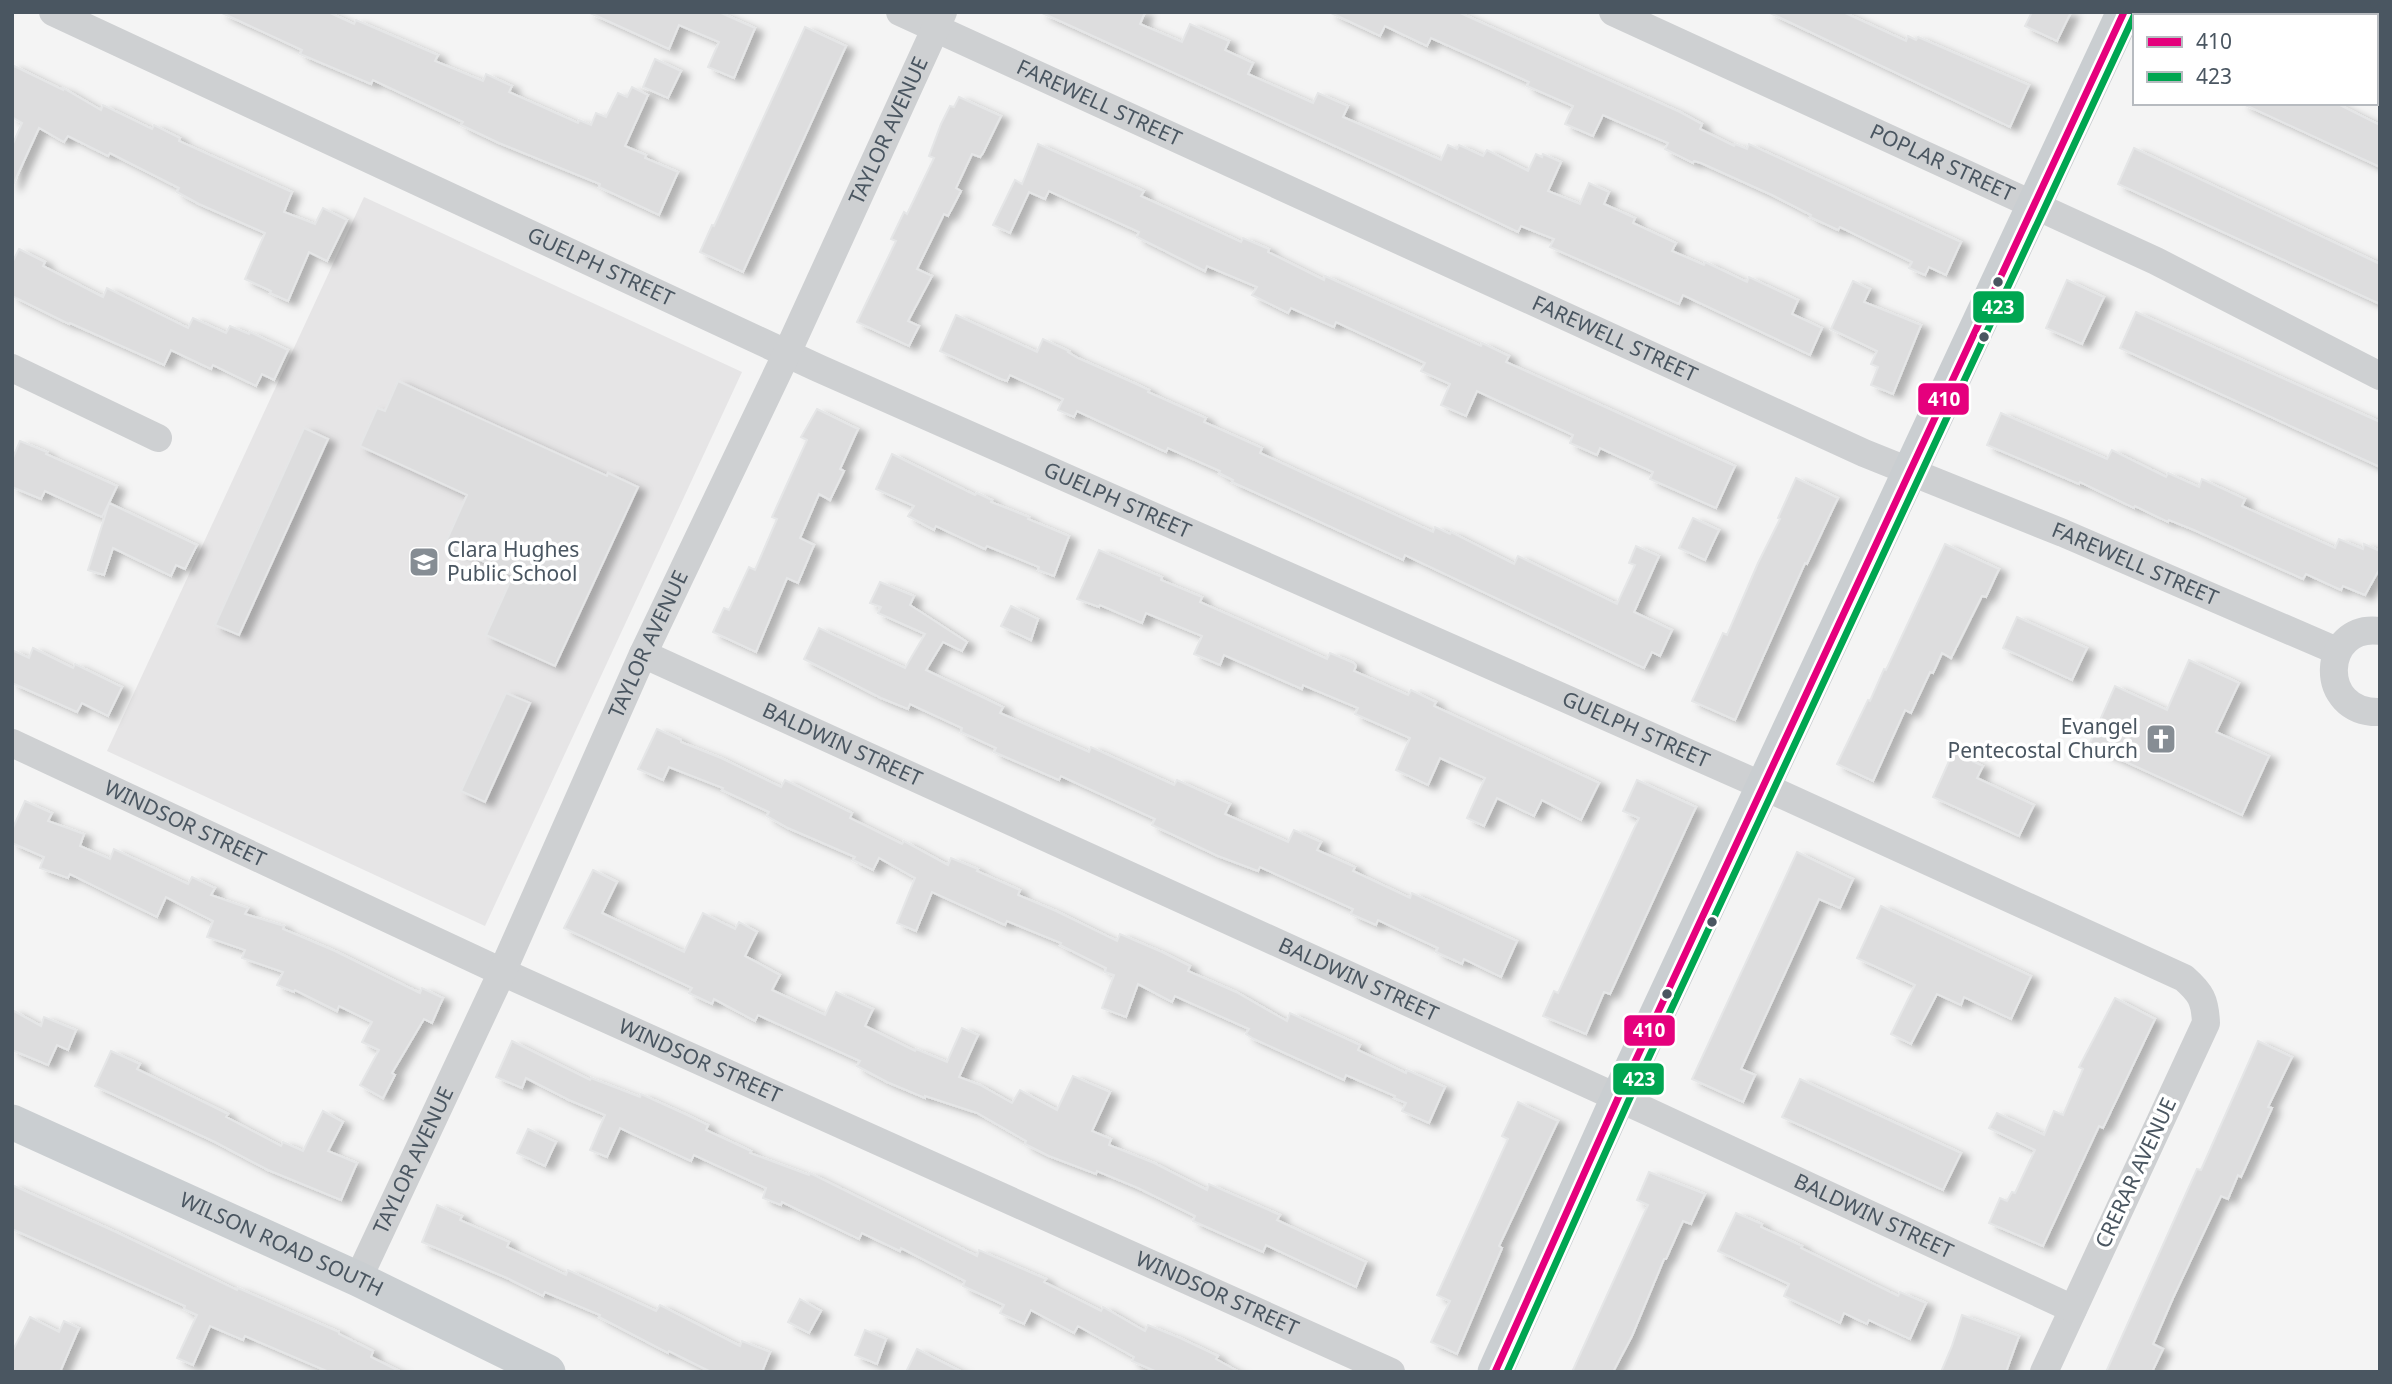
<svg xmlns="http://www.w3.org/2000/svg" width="2392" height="1384" font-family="'Noto Sans',sans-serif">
<defs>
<filter id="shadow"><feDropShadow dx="8" dy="4.5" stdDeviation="3.5" flood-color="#0004"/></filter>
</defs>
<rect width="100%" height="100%" fill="#f4f4f4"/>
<path fill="#e6e5e6" d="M364 197 742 372 485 926 107 751Z"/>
<path fill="#ddddde" stroke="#e5e6e7" stroke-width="2" filter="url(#shadow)" d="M220 12H328L354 24 356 20 438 55 435 61 483 81 486 74 512 86 509 92 578 123 579 120 591 125 596 113 606 117 618 93 627 97 632 87 648 95 625 146 646 155 645 158 678 172 659 215 599 187 600 184 499 143 461 125 463 122 373 80 371 84 300 54 302 50Z
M588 12H719L755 28 734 78 708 67 719 42 679 25 669 49Z
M1040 12H1145L1140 24 1182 42 1190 24 1229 41 1225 50 1253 63 1248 74 1313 103 1318 93 1348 106 1343 117 1441 160 1448 145 1457 149 1459 145 1483 156 1487 150 1528 171 1536 154 1542 157 1543 154 1561 162 1548 191 1580 204 1589 183 1609 192 1604 204 1635 218 1633 223 1676 243 1672 251 1704 265 1705 262 1747 282 1749 277 1798 300 1792 314 1822 328 1810 355 1683 295 1679 304 1550 247 1554 239 1521 226 1518 232 1392 172Z
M1329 12H1458L1680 112 1702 124 1700 129 1734 146 1735 144 1747 149 1749 144 1961 242 1946 275 1929 267 1925 275 1909 268 1912 262 1840 227 1838 230 1810 217 1811 215 1772 195 1701 163 1694 161 1693 163 1665 149 1668 143 1603 115 1593 136 1565 124 1573 106 1527 86 1529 82 1474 57 1431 38 1427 46 1385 26 1380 36Z
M1768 12H1843L1906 41 1908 36 1916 40 1918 37 2029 85 2010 127Z
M2032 12H2071L2057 41 2025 26Z
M805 27 846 46 743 272 700 252 712 225 714 226Z
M655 59 681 71 668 98 643 87Z
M12 65 63 90V88L101 110 103 105 152 129 154 125 180 138 179 141 292 192 284 212 315 224 323 208 347 220 327 261 309 252 288 301 270 293 271 291 245 279 265 233 199 204 177 192 179 188 110 153 108 156 68 136 64 142 39 128 12 187V146L22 123 12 117Z
M959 97 1001 116 983 153 980 157 972 154 956 188 961 191 948 216 944 214 917 269 932 276 908 321 919 326 909 346 857 322 896 241 891 239 904 212 907 214 934 158 929 156 941 124 950 106 954 107Z
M2241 103H2336L2380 125V167Z
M1038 144 1144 191 1141 196 1241 242 1243 238 1269 249 1268 252 1324 280 1325 276 1481 346 1482 343 1509 356 1506 362 1735 466 1716 508 1650 479 1653 472 1600 448 1597 455 1570 443 1573 435 1477 391 1466 416 1441 405 1450 384 1421 371 1425 363 1336 322 1334 327 1291 308 1288 313 1252 295 1257 287 1207 266 1205 271 1137 237 1139 232 1049 191 1045 199 1029 192 1010 233 993 225 1015 180 1022 184Z
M2134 148 2380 264V304L2118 184Z
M19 249 45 262 43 266 103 297 107 288 188 328 193 318 226 333 230 326 249 334 250 332 288 350 274 380 262 374 256 386 213 365 211 369 171 350 164 365 70 323 69 324 12 296V263Z
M2067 280 2104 297 2082 344 2046 328Z
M1853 281 1870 289 1864 302 1921 325 1893 394 1871 385 1878 367 1871 364 1877 351 1831 329Z
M2136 312 2380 422V467L2120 348Z
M956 315 1037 352 1043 339 1069 351 1068 352 1078 358 1134 383 1149 390 1148 392 1206 418 1204 422 1262 448 1260 453 1314 478 1433 532 1435 527 1450 534 1451 532 1514 564 1518 556 1617 604 1635 565 1629 563 1636 546 1659 556 1634 612 1672 630 1660 656 1652 652 1644 668 1405 555 1403 560 1283 505 1232 482 1233 480 1219 473 1220 471 1168 448 1166 452 1077 411 1074 417 1058 410 1063 399 1010 375 1007 381 1001 379 940 351Z
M398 381 607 476 608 473 638 487 555 666 486 635 513 575 445 544 467 495 360 446 377 408 385 411Z
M817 409 858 429 840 469 844 471 830 500 819 494 800 538 814 545 798 583 787 578 756 652 713 632 724 608 729 610 749 567 755 570 777 519 772 517 807 440 801 437Z
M2001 413 2107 459 2112 450 2166 477 2168 473 2199 487 2202 479 2245 499 2242 506 2335 548 2339 539 2363 549 2364 544 2380 551V568L2365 595 2343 586 2341 590 2306 574 2303 579 2194 530 2169 520 2168 522 2135 506 2134 508 2080 482 2079 484 1987 445Z
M304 428 328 439 239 635 215 625Z
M20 441 47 452 46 454 117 486 109 503 197 545 185 569 176 565 171 576 113 548 104 575 88 570 109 503 102 517 45 491 41 499 12 487V460Z
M892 454 975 495 977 493 992 500 991 502 1029 517 1028 519 1069 536 1054 576 1038 570 1039 567 987 546 985 549 936 526 934 530 908 516 914 506 876 489Z
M1796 478 1838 498 1807 564 1805 563 1735 720 1692 701 1723 633 1727 635 1758 563 1780 519 1778 518Z
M1693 518 1719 530 1705 560 1679 548Z
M1945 544 1999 569 1986 597 1982 596 1951 658 1942 653 1933 673 1930 672 1911 713 1905 710 1873 781 1837 764 1868 700 1870 701 1884 669 1886 670Z
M1099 550 1162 577 1161 580 1202 597 1200 602 1292 643 1327 659 1330 653 1354 663 1356 666 1354 671 1408 695 1411 690 1436 702 1434 706 1599 783 1581 820 1542 800 1534 816 1497 798 1484 826 1467 818 1485 778 1440 758 1428 785 1396 770 1410 738 1355 714 1358 708 1303 685 1302 689 1224 655 1220 665 1194 654 1202 636 1146 613 1142 623 1100 605 1099 607 1077 599Z
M880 582 914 596 910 605 967 642 962 651 943 642 926 670 1003 707 1000 713 1034 728 1089 752 1091 747 1174 785 1177 780 1230 804 1225 814 1288 842 1294 830 1321 842 1317 850 1355 867 1353 871 1410 898 1412 893 1517 941 1501 977 1464 959 1462 964 1436 952 1438 948 1378 920 1376 925 1351 914 1353 909 1260 867 1258 871 1218 856 1152 825 1155 819 1061 776 1059 780 994 752 996 748 961 732 962 728 910 704 908 709 881 698 804 659 819 628 905 668 925 634 878 613 881 607 870 603Z
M1011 606 1038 619 1031 640 1001 626Z
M2017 617 2087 648 2072 680 2003 648Z
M33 648 73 668 75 664 122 687 108 716 82 703 77 712 12 683V650L29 658Z
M2189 660 2239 683 2216 732 2269 756 2242 815 2089 745 2115 686 2167 710Z
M506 693 530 703 485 802 461 791Z
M657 729 681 740V742L721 758 781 787 785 780 852 813 850 818 902 844 904 841 948 865 951 858 978 869 977 871 1020 890 1018 895 1056 911 1117 941 1120 934 1162 952 1190 966 1188 971 1236 992 1287 1021 1290 1013 1360 1045 1358 1050 1406 1073 1407 1070 1445 1087 1429 1123 1402 1111 1406 1103 1394 1098 1395 1096 1346 1075 1344 1080 1254 1039 1246 1034 1249 1029 1175 996 1172 1002 1138 984 1126 1017 1102 1008 1114 975 1105 972 1106 968 1060 945 1061 943 1007 921 1005 925 932 892 916 931 897 923 915 878 879 858 873 870 853 860 855 857 788 828 767 816 769 812 722 790 723 788 669 767 663 780 638 769Z
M1953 752 1983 766 1977 778 2034 805 2019 836 1933 797Z
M1637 780 1696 807 1610 994 1604 992 1586 1034 1543 1016 1554 991 1558 993 1639 818 1623 811Z
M25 801 52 813 48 821 84 834 80 846 110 859 114 849 188 884 192 877 215 888 211 895 248 908 245 914 284 926 283 929 335 951 420 993 422 988 443 998 432 1023 424 1019 392 1073 395 1075 383 1098 360 1085 379 1050 362 1042 372 1022 339 1006 337 1011 295 990 294 992 277 985 283 972 242 958 245 950 207 937 213 921 166 897 157 917 70 874 68 878 40 868 44 857 12 843V830Z
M1797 852 1853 879 1840 908 1819 899 1741 1069 1755 1075 1743 1102 1692 1079Z
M593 870 617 882 602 913 684 952 703 913 735 929 739 922 757 932 745 956 780 975 772 990 825 1015 836 992 873 1009 865 1026 915 1051 916 1049 947 1062 962 1028 978 1035 959 1077 980 1085 1012 1103 1020 1090 1057 1110 1073 1076 1110 1092 1092 1131 1111 1139 1109 1145 1154 1163 1207 1190 1209 1184 1280 1215 1277 1220 1366 1262 1356 1287 1266 1245 1263 1252 1238 1241 1193 1221 1195 1216 1138 1188 1097 1171 1096 1174 1049 1156 1025 1144 1026 1141 977 1113 925 1096V1098L887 1082 857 1066 860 1061 758 1015 755 1021 714 999 712 1004 689 993 692 988 564 928Z
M1881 906 2031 976 2011 1019 1964 997 1961 1005 1937 994 1911 1044 1891 1034 1915 985 1857 958Z
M2115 998 2155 1019 2103 1128 2099 1126 2043 1246 1989 1223 2000 1198 2007 1201 2012 1192 2015 1193 2035 1150 1989 1128 1997 1113 2044 1135 2054 1111 2063 1115 2083 1069 2079 1067Z
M12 1010 41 1026 44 1017 76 1030 68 1050 57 1045 48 1065 12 1050Z
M512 1041 590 1080 591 1078 640 1097 641 1094 685 1114 708 1125 706 1130 751 1151 750 1153 809 1175 810 1173 977 1256 979 1250 1046 1279 1044 1282 1101 1311 1103 1307 1145 1331 1148 1325 1180 1338 1218 1356 1216 1359 1239 1372H1157L1132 1361 1134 1357 1078 1326 1074 1333 1031 1310 1024 1324 1000 1313 1004 1305 963 1286 965 1281 901 1248 900 1251 862 1233 859 1239 782 1202 781 1205 763 1198 766 1188 694 1155 691 1161 620 1128 607 1157 590 1150 605 1115 569 1100 526 1078 522 1088 496 1077Z
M2258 1041 2292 1057 2268 1107 2272 1108 2241 1177 2238 1175 2228 1199 2221 1196 2173 1298 2153 1344 2163 1349 2152 1372H2106L2197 1169 2201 1170Z
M111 1051 140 1064 137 1069 228 1114 226 1117 281 1146 283 1142 303 1151 323 1111 343 1122 328 1151 357 1163 341 1200 268 1170 215 1142 95 1086Z
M1800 1079 1961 1153 1943 1190 1782 1117Z
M1518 1102 1558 1121 1499 1246 1502 1248 1457 1354 1431 1342 1450 1301 1437 1295 1508 1139 1502 1136Z
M528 1129 556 1142 545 1166 517 1153Z
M1649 1172 1705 1194 1691 1224 1683 1221 1666 1259H1664L1632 1336 1613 1372H1572L1648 1205 1637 1200Z
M12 1185 116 1232 237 1290 238 1288 339 1332V1334L373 1351 371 1357 401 1372H329L245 1336 243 1340 210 1326 193 1365 177 1358 197 1315 184 1309 185 1306 12 1229Z
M437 1205 462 1216 460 1220 509 1242 507 1247 566 1275 568 1270 656 1311 660 1305 740 1346 742 1341 770 1352 762 1372H711L669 1351 668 1353 599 1317 600 1315 545 1292 543 1296 507 1278 422 1242Z
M1736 1213 1762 1224 1761 1227 1802 1246 1801 1248 1898 1296 1900 1292 1926 1303 1910 1339 1869 1320 1867 1324 1844 1313 1840 1323 1784 1296 1789 1284 1718 1251Z
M800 1299 821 1311 809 1333 788 1322Z
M1962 1315 2019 1336 2006 1372H1941L1952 1346Z
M30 1317 59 1332 64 1321 79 1328 60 1372H12V1352Z
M865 1330 886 1339 877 1364 855 1355Z
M917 1349 962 1372H906Z"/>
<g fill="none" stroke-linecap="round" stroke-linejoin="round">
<g stroke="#ced0d2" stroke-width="28">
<path id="s1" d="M53 12 818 368 1763 786 2184 978C2201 993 2205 1000 2206 1023L2044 1372"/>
<path id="s2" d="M900 12 1864 453 2063 533 2337 651"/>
<path id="s3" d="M1613 12 2156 261 2380 376"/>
<path d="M2258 12 2266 16"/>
<path d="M2376 64 2380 66"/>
<path d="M12 368 158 438"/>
<path d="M2380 631C2321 623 2316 714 2380 712"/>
<path id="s4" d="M643 654 1649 1112 2073 1309"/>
<path id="s5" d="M12 743 502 972 1391 1372"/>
<path id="s6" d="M358 1279 502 972 643 654 787 353 943 12"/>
</g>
<g stroke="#caced1" stroke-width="35">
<path id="s7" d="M12 1122 358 1279 548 1372"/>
<path d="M1495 1372 1618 1098 2124 12"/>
</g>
<g stroke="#fff" stroke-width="12">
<path id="bus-1" d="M1495 1372 1618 1098 2124 12"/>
</g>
<g stroke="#fff" stroke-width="12">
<path id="bus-2" d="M1507 1372 1628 1102 2134 16"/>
</g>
<use href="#bus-1" stroke="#e5007d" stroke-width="7"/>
<use href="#bus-2" stroke="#00a651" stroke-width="7"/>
</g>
<defs>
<g id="school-square" transform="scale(1.575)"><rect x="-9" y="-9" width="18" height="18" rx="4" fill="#868d94" stroke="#fff"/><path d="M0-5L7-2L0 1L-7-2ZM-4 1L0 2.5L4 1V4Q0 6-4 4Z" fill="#fff"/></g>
<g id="church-square" transform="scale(1.575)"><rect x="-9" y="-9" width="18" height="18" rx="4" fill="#868d94" stroke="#fff"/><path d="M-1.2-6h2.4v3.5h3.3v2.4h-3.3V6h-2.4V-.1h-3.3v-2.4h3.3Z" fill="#fff"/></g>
</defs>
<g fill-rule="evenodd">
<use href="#school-square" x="424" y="562"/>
<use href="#church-square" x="2161" y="739"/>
</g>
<g fill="#4a5661" stroke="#fff" stroke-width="2.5">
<circle cx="1998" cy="282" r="6"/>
<circle cx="1984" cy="337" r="6"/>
<circle cx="1712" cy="922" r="6"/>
<circle cx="1667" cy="994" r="6"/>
</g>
<g text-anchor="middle" stroke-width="7" stroke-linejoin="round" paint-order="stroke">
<g font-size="21" fill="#4a5661" stroke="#fff">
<text dy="7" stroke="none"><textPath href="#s2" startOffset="219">FAREWELL STREET</textPath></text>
<text dy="7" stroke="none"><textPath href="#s6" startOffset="1265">TAYLOR AVENUE</textPath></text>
<text dy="7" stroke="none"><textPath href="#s3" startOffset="362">POPLAR STREET</textPath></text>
<text dy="7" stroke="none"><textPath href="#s1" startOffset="604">GUELPH STREET</textPath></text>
<text dy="7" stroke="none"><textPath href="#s2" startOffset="786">FAREWELL STREET</textPath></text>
<text dy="7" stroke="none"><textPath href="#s1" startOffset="1171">GUELPH STREET</textPath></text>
<text dy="7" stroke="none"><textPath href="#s2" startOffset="1353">FAREWELL STREET</textPath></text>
<text dy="7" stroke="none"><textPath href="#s6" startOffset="698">TAYLOR AVENUE</textPath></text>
<text dy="7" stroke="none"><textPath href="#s1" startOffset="1738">GUELPH STREET</textPath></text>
<text dy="7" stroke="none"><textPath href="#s4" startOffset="219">BALDWIN STREET</textPath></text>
<text dy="7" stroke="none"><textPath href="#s5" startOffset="191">WINDSOR STREET</textPath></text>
<text dy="7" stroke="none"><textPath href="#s4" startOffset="786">BALDWIN STREET</textPath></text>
<text dy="7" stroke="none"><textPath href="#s5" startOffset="758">WINDSOR STREET</textPath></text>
<text dy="7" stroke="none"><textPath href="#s6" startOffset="131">TAYLOR AVENUE</textPath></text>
<text transform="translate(2136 1173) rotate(-65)" y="7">CRERAR AVENUE</text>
<text dy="7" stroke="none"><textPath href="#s4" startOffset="1353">BALDWIN STREET</textPath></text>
<text dy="7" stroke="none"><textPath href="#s7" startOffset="296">WILSON ROAD SOUTH</textPath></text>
<text dy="7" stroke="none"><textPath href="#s5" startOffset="1325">WINDSOR STREET</textPath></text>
</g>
<g font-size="21" fill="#4a5661" stroke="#fff" text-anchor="start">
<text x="447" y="557">Clara Hughes<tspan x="447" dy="24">Public School</tspan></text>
<text x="2138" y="734" text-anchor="end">Evangel<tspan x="2138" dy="24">Pentecostal Church</tspan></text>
</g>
</g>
<g stroke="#fff" stroke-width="2.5">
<rect x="1972" y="290" width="53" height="34" rx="7" fill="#00a651"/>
<rect x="1917" y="382" width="53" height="34" rx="7" fill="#e5007d"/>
<rect x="1623" y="1014" width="53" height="33" rx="7" fill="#e5007d"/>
<rect x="1612" y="1062" width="53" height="34" rx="7" fill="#00a651"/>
</g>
<g font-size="19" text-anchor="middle" font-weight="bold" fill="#fff">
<text x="1998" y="314">423</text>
<text x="1944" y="406">410</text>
<text x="1649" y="1037">410</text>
<text x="1639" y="1086">423</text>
</g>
<rect width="2392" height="1384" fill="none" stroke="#4a5661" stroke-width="28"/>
<rect x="2133" y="14" width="245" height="91" fill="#ffffff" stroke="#b7bbc0" stroke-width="2"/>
<rect x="2147" y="37" width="35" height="10" fill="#e5007d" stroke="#b7bbc0" stroke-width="2"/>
<text x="2196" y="49" font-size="21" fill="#4a5661">410</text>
<rect x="2147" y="72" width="35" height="10" fill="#00a651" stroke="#b7bbc0" stroke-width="2"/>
<text x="2196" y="84" font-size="21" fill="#4a5661">423</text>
</svg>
